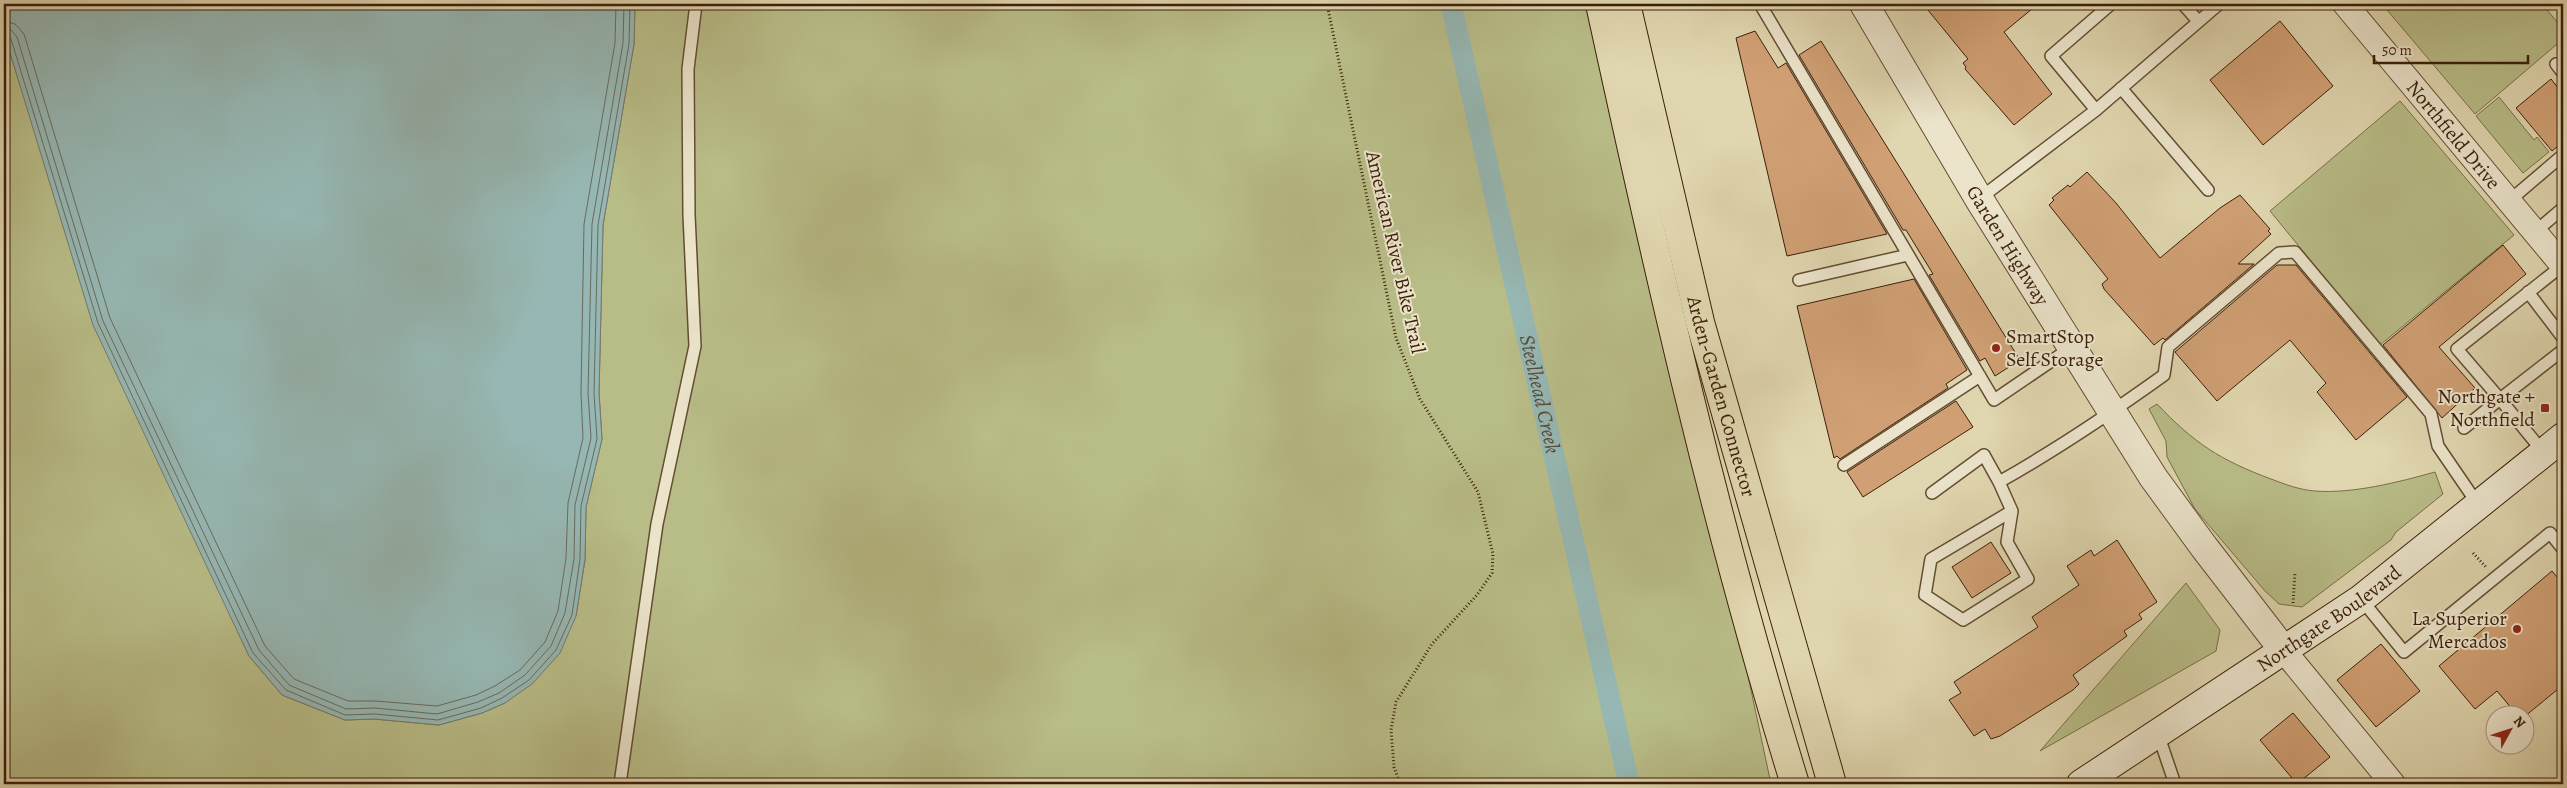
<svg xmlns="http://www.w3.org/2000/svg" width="2567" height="788" font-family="Alegreya,serif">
<rect width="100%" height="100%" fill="#e0d6af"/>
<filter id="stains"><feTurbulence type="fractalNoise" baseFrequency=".004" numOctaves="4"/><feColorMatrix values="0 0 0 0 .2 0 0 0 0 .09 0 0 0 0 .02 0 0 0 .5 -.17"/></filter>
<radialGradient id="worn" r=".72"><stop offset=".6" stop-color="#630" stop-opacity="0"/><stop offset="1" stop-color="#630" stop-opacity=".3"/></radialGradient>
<path fill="#b8bc87" stroke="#7a6e48" d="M635 4H1605L1771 784H4V33L19 82 219 589 249 656 282 695 345 720 374 719 439 725 482 713 505 703 576 616 585 560 586 507 602 439 599 393 603 225 634 44Z
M2382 4H2542L2563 29V39L2475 114Z
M2499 97 2534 140 2537 137 2549 152 2523 173 2476 116Z
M2400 101 2514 235 2380 345 2270 211Z
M2157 404C2194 443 2220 460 2271 479 2284 484 2300 490 2315 491 2353 494 2399 482 2435 472L2443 494 2396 532 2391 540 2302 607 2279 604 2265 591 2195 509 2167 457 2166 441 2149 409Z
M2186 583 2220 630 2216 651 2040 751Z"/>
<path fill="#96b7b3" stroke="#727a6f" d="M4 4H635L634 44 603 225 599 393 602 439 586 507 585 559 576 616 560 653 532 684 505 703 482 713 439 725 374 719 345 720 282 695 249 656 93 325 4 33Z"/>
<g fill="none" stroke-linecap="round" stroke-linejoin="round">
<path stroke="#686b5e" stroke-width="1" d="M4 21 15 24 24 34 110 318 265 646 294 679 348 701H375L437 706 476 695 495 686 520 670 545 642 558 611 566 558 568 503 583 438 581 393 584 224 615 43 616 4
M4 29 11 30 17 37 103 321 259 650 289 685 346 709 375 708 437 714 478 702 499 693 525 675 551 646 565 613 574 559 575 505 591 438 588 393 592 224 623 43 624 4
M4 35 11 39 98 323 253 653 286 690 345 715 375 714 438 720 481 708 502 698 529 680 556 650 572 615 580 559 581 506 597 439 594 393 598 225 629 44 630 4"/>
<path stroke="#96b7b3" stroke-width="21" id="s1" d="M1451 4 1629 784"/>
</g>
<path fill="#d0a074" stroke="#3b1f0a" d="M1923 4H2038L2004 32 2052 94 2014 125 1965 69 1966 67 1963 63 1968 59Z
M2280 21 2333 86 2263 145 2210 80Z
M1755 31 1778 68 1786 63 1887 234 1787 256 1736 38Z
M1821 41 2020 360 1995 376 1985 358 1980 361 1929 275 1933 274 1906 230H1903L1799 55Z
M2551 79 2563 94V142L2552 151 2516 108Z
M2087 172 2116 203 2160 258 2220 208 2240 195 2270 229 2268 231 2271 234 2238 264H2254L2165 340 2163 338 2154 345 2104 289 2102 284 2108 279 2049 205 2054 200 2052 198 2068 185 2070 187Z
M2503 245 2526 274 2439 347 2475 388 2442 418 2383 345Z
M2277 265H2296L2407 397 2356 440 2317 392 2326 383 2290 340 2217 401 2175 352Z
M1914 279 1967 370 1946 384 1948 388 1840 459 1837 456 1834 458 1797 306Z
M1956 401 1973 427 1863 497 1847 472Z
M2117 540 2157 602 2139 614 2142 619 2124 631 2127 636 2073 675 2079 684 2073 690 2000 736 1991 739 1985 729 1974 736 1949 700 1961 693 1954 682 2038 627 2032 617 2079 585 2067 566 2091 550 2094 556Z
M1991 542 2011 573 1972 598 1952 567Z
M2552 571 2563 584V685L2524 717V716H2518L2497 691 2475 709 2439 666Z
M2381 644 2420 691 2376 727 2337 680Z
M2293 713 2330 757 2297 784 2260 740Z"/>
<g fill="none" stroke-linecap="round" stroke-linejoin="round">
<g stroke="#644d33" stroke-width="14">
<path id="service" d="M1760 4 1994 400 2072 347
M2183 4 2198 21
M2556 64 2563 73
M2121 88 2208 190
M2096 110 2051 56 2111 4
M1979 199 2096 110 2219 4
M2509 201 2563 155
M2535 232 2563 208
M1799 280 1908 255
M2528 292 2563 338
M2464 428 2500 399 2457 349 2563 265
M2544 453 2500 399 2563 350
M1844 465 1980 376
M1999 482 2012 511 2007 542 2028 579 1963 620 1925 595 1931 559 2012 511
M1932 493 1984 455 1999 482C2056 450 2111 413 2164 375L2168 347 2279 253 2295 252 2431 414 2438 446 2479 506
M2361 599 2404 652 2550 533 2563 549
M2158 734 2175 784
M620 784 657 524 695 346 689 215 688 69 696 4"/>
</g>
<g stroke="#644d33" stroke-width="26">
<g id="minor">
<path id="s2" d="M2345 4 2563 266"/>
<path d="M2285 652 2393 784"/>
</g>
</g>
<g stroke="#644d33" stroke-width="30">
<g id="tertiary">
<path id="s3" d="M1864 4 1979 199 2153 477 2204 547 2285 652"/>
</g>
</g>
<g stroke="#3b1f0a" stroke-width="30">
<g id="secondary">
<path id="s4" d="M2081 784 2361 599 2563 437"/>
</g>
</g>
<g stroke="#3b1f0a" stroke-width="30">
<g id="primary">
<path d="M1600 4C1657 266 1716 528 1795 784"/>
<path id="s5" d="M1626 4 1700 322 1832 784"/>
</g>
</g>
<path stroke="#3b1f0a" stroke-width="3" stroke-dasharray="1 2.5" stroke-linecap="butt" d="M1327 4 1396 338 1420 399 1478 492 1493 554 1492 573 1477 595 1432 644 1396 702 1391 730 1394 767 1400 784
M2473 553 2486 567
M2293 603 2295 572"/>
<use href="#service" stroke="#ebe4cb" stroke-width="11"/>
<use href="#minor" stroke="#ebe4cb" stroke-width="24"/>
<use href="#tertiary" stroke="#ebe4cb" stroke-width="28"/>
<use href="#secondary" stroke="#ebe4cb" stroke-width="28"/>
<use href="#primary" stroke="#e0d6af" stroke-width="28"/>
</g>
<g fill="#8f2418" stroke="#ebe4cb" stroke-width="2">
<circle cx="1996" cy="348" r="5"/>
<rect x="2540" y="403" width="10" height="10" rx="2.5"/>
<circle cx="2517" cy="629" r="5"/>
</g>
<g text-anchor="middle" stroke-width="4" stroke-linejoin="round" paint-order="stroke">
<g font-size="20" fill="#3b1f0a" stroke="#ebe4cb">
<text dy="7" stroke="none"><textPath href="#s2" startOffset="170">Northfield Drive</textPath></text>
<text dy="7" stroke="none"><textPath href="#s3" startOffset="281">Garden Highway</textPath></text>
<text transform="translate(1396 252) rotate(77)" y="7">American River Bike Trail</text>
<text dy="7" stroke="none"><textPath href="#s5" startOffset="404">Arden-Garden Connector</textPath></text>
<text dy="7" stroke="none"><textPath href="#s4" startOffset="298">Northgate Boulevard</textPath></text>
</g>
<g font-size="20" fill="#3b1f0a" stroke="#ebe4cb" text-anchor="end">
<text x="2006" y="343" text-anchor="start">SmartStop<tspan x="2006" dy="23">Self Storage</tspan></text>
<text x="2535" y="403">Northgate +<tspan x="2535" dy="23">Northfield</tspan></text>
<text x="2507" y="625">La Superior<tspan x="2507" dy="23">Mercados</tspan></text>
</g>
<g font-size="21" font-style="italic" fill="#564d3d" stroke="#ebe4cb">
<text dy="7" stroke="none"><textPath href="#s1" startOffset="400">Steelhead Creek</textPath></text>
</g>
</g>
<rect width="2567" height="788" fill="none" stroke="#e0d6af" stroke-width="20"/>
<rect x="5" y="5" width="2557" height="778" fill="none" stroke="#3b1f0a" stroke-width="2.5"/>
<rect x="10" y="10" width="2547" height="768" fill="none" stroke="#3b1f0a"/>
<g transform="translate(2510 730) rotate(50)"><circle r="24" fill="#ebe4cb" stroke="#a5957e"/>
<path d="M0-4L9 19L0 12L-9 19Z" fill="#8f2418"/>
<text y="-8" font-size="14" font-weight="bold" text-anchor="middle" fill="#3b1f0a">N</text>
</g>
<path d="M2374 55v8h154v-8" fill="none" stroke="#3b1f0a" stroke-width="2.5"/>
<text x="2382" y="55" font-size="15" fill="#3b1f0a" stroke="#ebe4cb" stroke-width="4" paint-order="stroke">50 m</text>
<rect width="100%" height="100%" filter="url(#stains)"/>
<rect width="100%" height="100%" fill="url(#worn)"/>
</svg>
